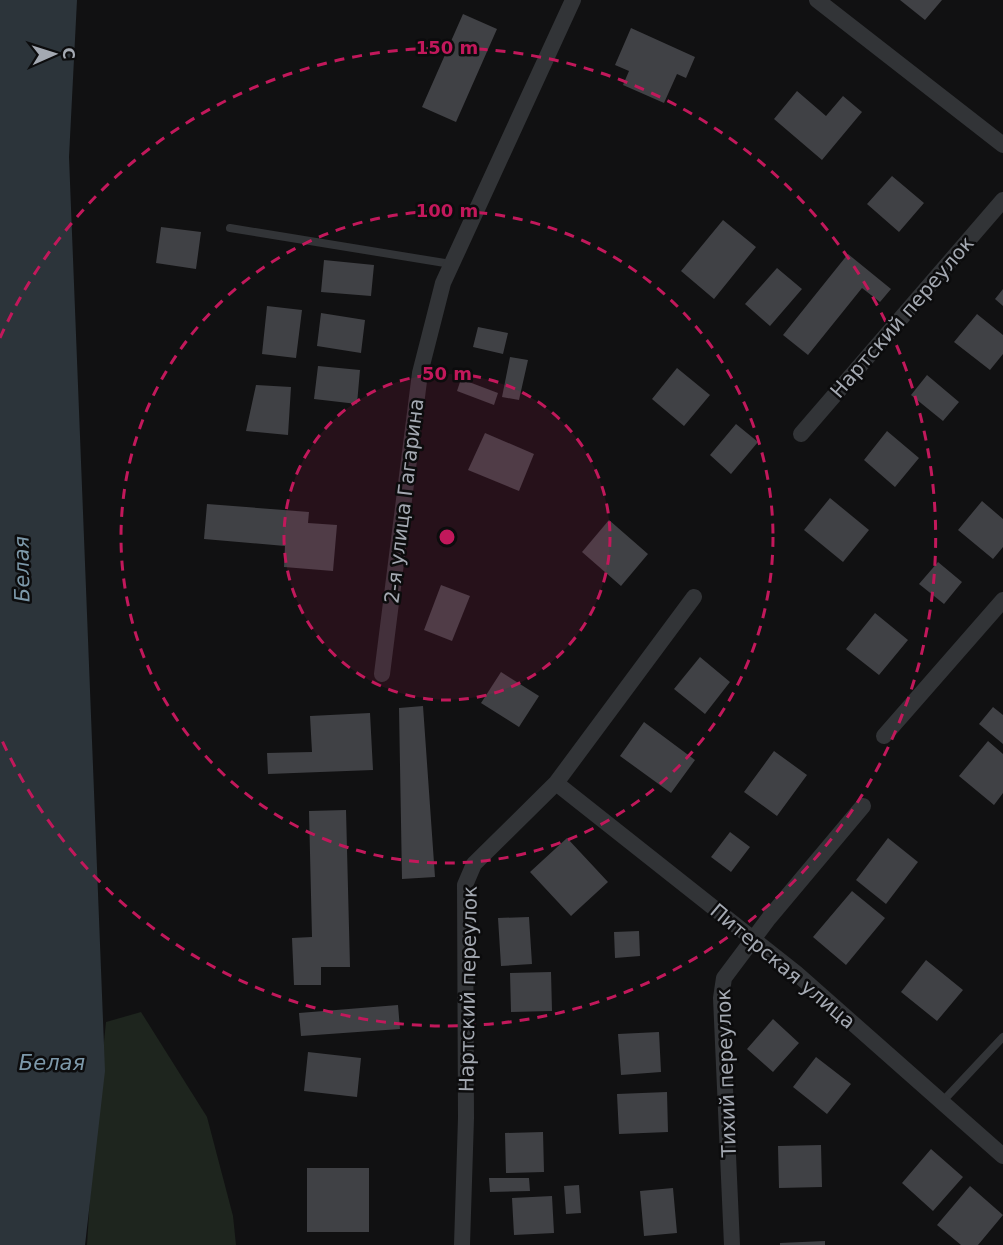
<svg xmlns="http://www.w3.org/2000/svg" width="1003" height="1245" font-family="'DejaVu Sans',sans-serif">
<rect width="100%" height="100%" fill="#111112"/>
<path fill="#1e251e" d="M141 1012 207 1117 233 1216 236 1245H87L93 1150 106 1022Z"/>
<path fill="#2c343a" d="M0 0H77L69 157 105 1071 85 1245H0Z"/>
<path fill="#404145" d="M900 0H942L925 20Z
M463 14 497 29 456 122 422 107Z
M631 28 695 57 686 78 677 74 664 103 623 85 629 71 615 65Z
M797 91 826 116 843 96 862 112 822 160 774 119Z
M892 176 924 203 899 232 867 204Z
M723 220 756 247 714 299 681 271Z
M161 227 201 232 196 269 156 263Z
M848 254 891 289 880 302 862 288 808 355 783 335Z
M324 260 374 265 371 296 321 292Z
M777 268 802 289 770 326 745 304Z
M1003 289V306L995 299Z
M267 306 302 310 296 358 262 354Z
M321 313 365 320 361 353 317 346Z
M977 314 1003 335V354L990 370 954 342Z
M478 327 508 333 503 354 473 347Z
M510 357 528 360 519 400 502 397Z
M318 366 360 370 357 404 314 399Z
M677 368 710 395 684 426 652 399Z
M927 375 959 402 943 421 911 395Z
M461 379 498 393 494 405 457 391Z
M256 385 291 387 288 435 246 431Z
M736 424 758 442 731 474 710 455Z
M887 431 919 458 895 487 864 460Z
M485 433 534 454 519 491 468 470Z
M830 498 869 530 843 562 804 530Z
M982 501 1003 519V547L993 559 958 530Z
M207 504 309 512 308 523 337 525 333 571 284 567 285 546 204 539Z
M609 520 648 554 621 586 582 552Z
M938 562 962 582 944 604 919 584Z
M441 585 470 596 452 641 424 630Z
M875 613 908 640 879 675 846 649Z
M700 657 730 682 705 714 674 689Z
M501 672 539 696 519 727 481 703Z
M423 706 435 877 402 879 399 708Z
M993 707 1003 715V744L979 724Z
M370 713 373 770 268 774 267 753 312 752 310 716Z
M644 722 695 760 671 793 620 756Z
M988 741 1003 754V793L994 805 959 776Z
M774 751 807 775 777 816 744 792Z
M346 810 350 967H321V985H294L292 938 312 937 309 811Z
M730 832 750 847 731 872 711 857Z
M567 838 608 882 571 916 530 872Z
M888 838 918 862 886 904 856 880Z
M852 891 885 918 846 965 813 937Z
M529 917 532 964 501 966 498 918Z
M639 931 640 956 615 958 614 932Z
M926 960 963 990 937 1021 901 992Z
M551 972 552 1011 511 1012 510 973Z
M398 1005 400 1029 301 1036 299 1013Z
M773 1019 799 1043 773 1072 747 1049Z
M659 1032 661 1072 621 1075 618 1034Z
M308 1052 361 1058 357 1097 304 1091Z
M816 1057 851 1084 827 1114 793 1087Z
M667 1092 668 1132 619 1134 617 1094Z
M543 1132 544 1172 506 1173 505 1133Z
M821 1145 822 1187 779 1188 778 1146Z
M931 1149 963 1177 933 1211 902 1183Z
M307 1168H369V1232H307Z
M489 1178H529L530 1191 490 1192Z
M579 1185 581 1213 566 1214 564 1186Z
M970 1186 1003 1215 978 1245H961L937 1225Z
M673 1188 677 1233 644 1236 640 1191Z
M552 1196 554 1233 514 1235 512 1198Z
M825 1241V1245H780V1243Z"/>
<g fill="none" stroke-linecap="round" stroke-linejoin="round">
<path stroke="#323437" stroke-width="8" d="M230 228 451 264
M942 1102 1003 1037"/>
<path stroke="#323437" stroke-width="16" d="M817 0 1003 145
M801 434 1003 200
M382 674 420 373 443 283 573 0
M884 736 1003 600
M556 783 796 973 1003 1156
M462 1245 466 1118 465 885 474 864 556 783 694 597
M732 1245 721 998 724 978 769 918 863 806"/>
</g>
<circle cx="447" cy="537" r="163" fill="#c2185b" fill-opacity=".12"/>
<g fill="none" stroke="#c2185b" stroke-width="3" stroke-dasharray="10 8">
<circle cx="447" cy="537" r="163"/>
<circle cx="447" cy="537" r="326"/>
<path d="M0 338A489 489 0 1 1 0 736"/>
</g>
<g text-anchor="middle" stroke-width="5" stroke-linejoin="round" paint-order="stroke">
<g font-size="20" fill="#a4a9b2" stroke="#0c0c0d">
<text transform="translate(902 317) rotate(-49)" y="7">Нартский переулок</text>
<text transform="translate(404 501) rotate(-83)" y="7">2-я улица Гагарина</text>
<text transform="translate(783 966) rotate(40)" y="7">Питерская улица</text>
<text transform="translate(468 989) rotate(-89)" y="7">Нартский переулок</text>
<text transform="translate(726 1073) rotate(-92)" y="7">Тихий переулок</text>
</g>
<g font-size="21" font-style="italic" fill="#7d99aa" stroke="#0c0c0d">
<text transform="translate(22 569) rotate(-91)" y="7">Белая</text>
<text x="52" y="1070">Белая</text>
</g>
</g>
<circle cx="447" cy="537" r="9" fill="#c2185b" stroke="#0c0c0d" stroke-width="3"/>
<g font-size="18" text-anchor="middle" font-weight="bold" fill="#c2185b" stroke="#0c0c0d" stroke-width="5" stroke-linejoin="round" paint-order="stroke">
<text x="447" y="54">150 m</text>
<text x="447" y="217">100 m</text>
<text x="447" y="380">50 m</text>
</g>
<g transform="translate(54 54) rotate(87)" stroke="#0c0c0d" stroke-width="4.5" paint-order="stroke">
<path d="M0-4.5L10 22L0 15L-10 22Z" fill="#a4a9b2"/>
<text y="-9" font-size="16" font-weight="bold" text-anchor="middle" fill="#a4a9b2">С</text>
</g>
</svg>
